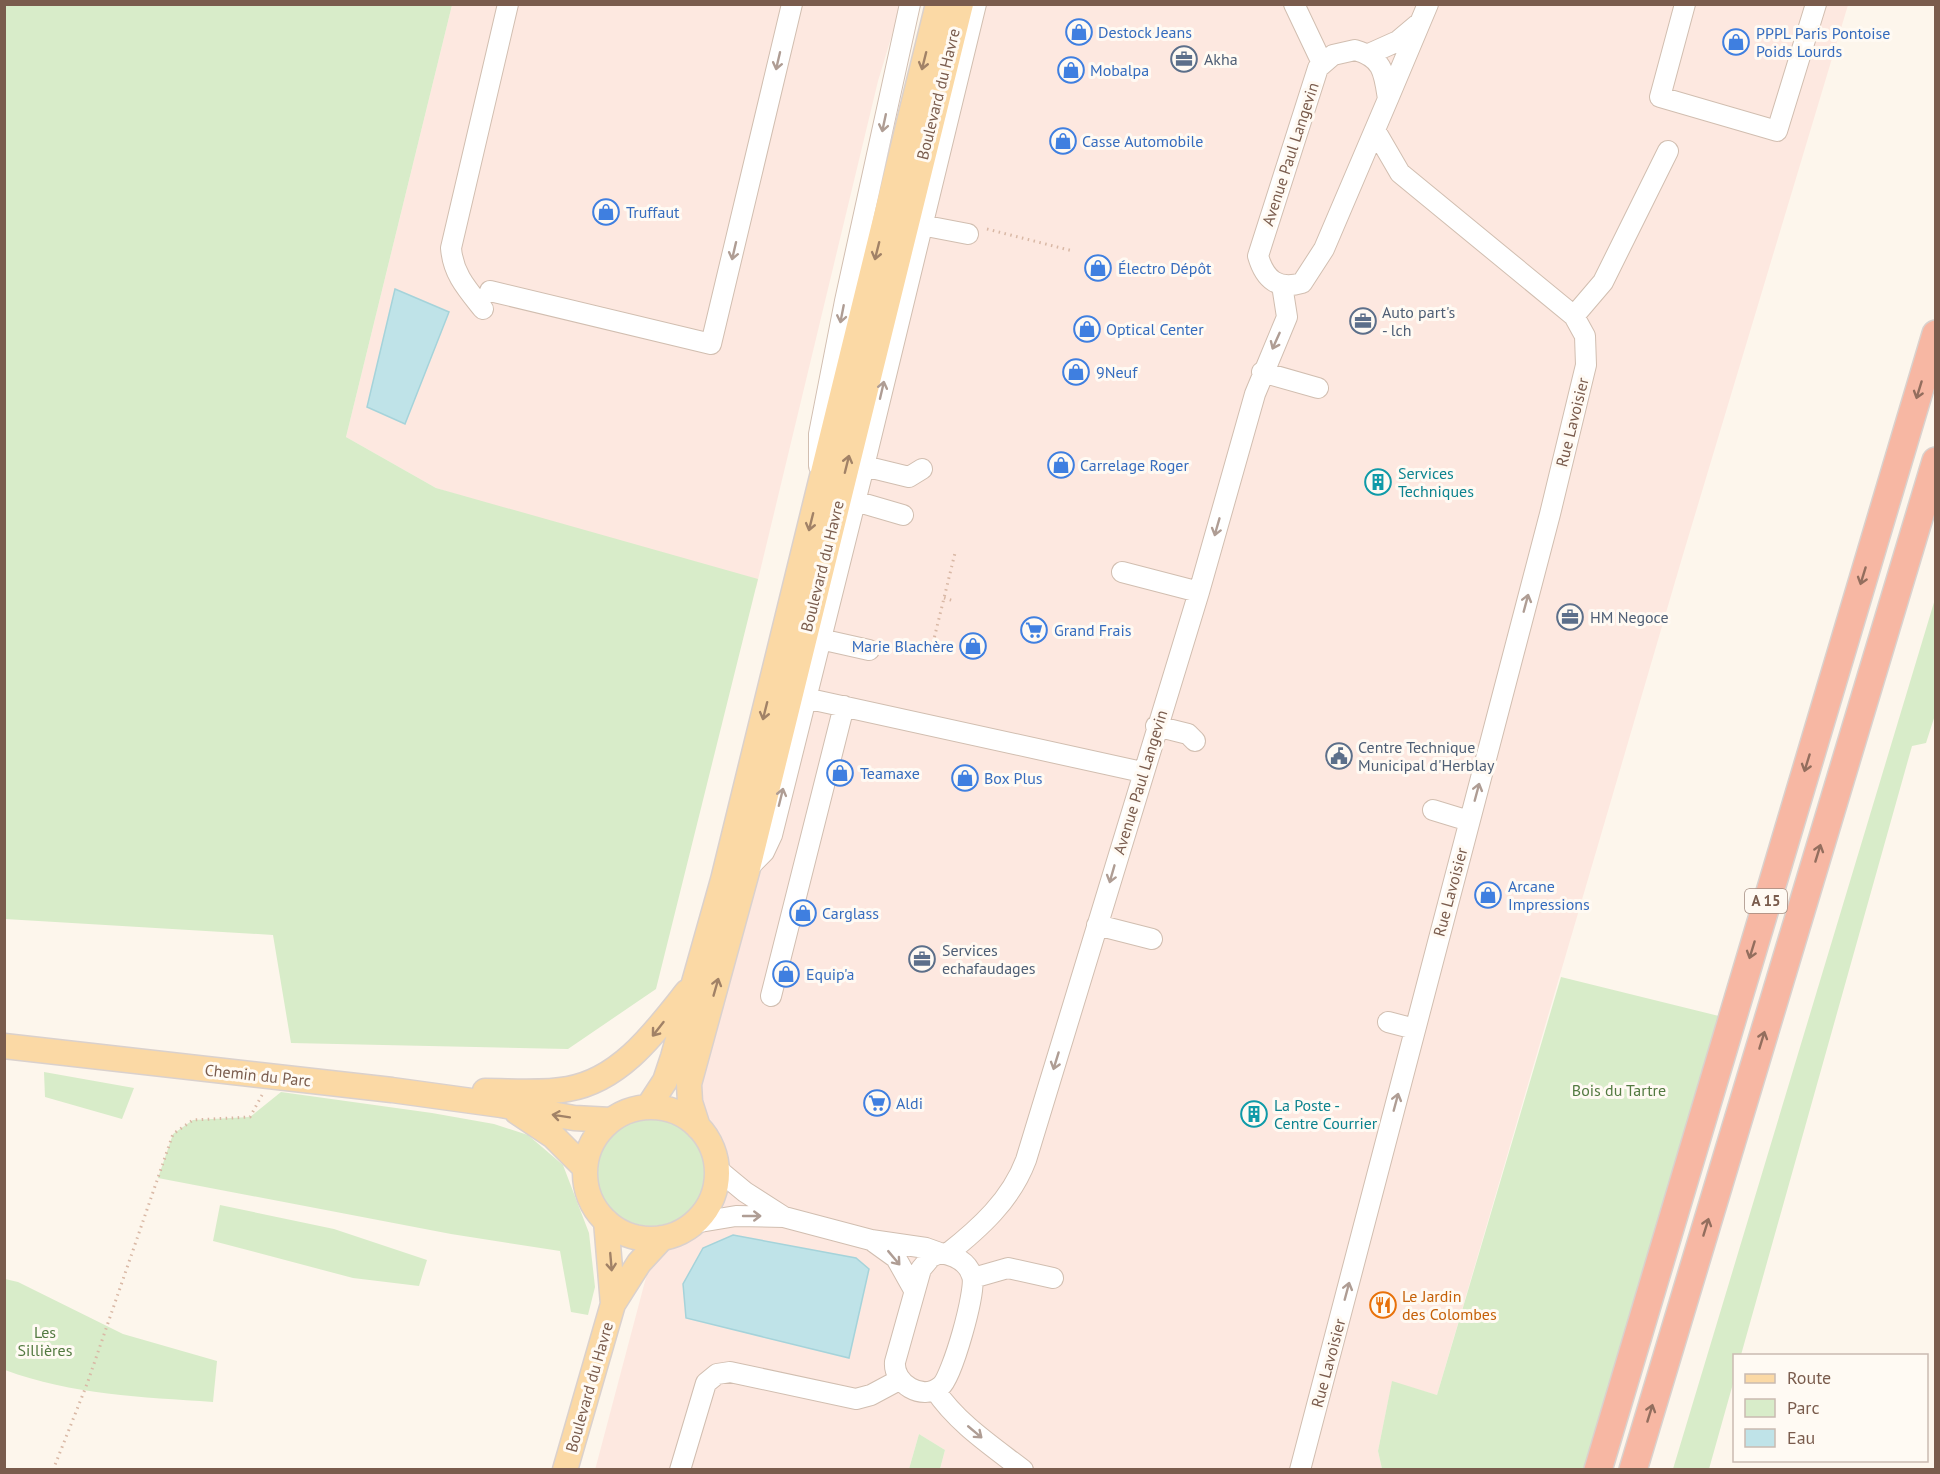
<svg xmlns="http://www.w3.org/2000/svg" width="1940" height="1474" font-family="'PT Sans',sans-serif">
<rect width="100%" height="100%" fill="#fdf6ec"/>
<path fill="#fde8e0" d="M452 5H901L878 81 756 588 436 488 346 437Z
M983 5H1848L1682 558 1437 1395 1392 1382 1378 1451 1382 1469H940L945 1450 919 1434 909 1469 595 1470Z"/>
<path fill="#d8ecc9" d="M4 5H452L346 437 436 488 758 579 656 989 568 1049 291 1043 273 935 5 919Z
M1935 599V715L1926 743 1912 746 1741 1355 1734 1356V1380L1709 1469H1673Z
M1561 977 1731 1019 1598 1469H1382L1378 1451 1392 1381 1437 1395Z
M44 1072 134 1088 122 1119 45 1097Z
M281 1092 432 1113 494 1124 528 1135 563 1165 589 1233 595 1287 588 1315 571 1312 560 1251 451 1234 158 1178 173 1134 193 1120 250 1117Z
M597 1172a54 54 0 1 1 108 0a54 54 0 1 1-108 0Z
M220 1205 334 1229 427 1260 419 1286 353 1278 213 1241Z
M5 1279 18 1282 123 1334 217 1361 213 1402C142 1397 72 1395 5 1370Z
M919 1434 945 1450 940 1469H909Z"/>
<path fill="#bfe3e8" stroke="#a5d3da" stroke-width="1.5" d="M395 289 449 312 405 424 367 407Z
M733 1235 856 1258 869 1269 849 1358 686 1318 683 1284 703 1248Z"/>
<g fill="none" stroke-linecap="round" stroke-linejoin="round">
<g stroke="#d1beb0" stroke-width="22">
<path id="minor" d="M1294 4 1322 63
M1685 4 1660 97 1777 131 1816 4
M1355 50C1383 58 1384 72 1388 99L1324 249 1302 283C1278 290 1265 280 1258 256L1318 68 1333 55Z
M1369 54 1398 41 1417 25
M1388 99 1428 4
M921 225 968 234
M490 291 711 344 792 4
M483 309C467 289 453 274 451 248L508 4
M1574 316 1603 282 1668 151
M1262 372 1318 388
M819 466V434L845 301 910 4
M864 466 909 477 922 469
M855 501 903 515
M1122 572 1199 592
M820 639 869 650
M805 698 1142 772
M1156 726 1188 734 1195 741
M1433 810 1469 821
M748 868 764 852 772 835 864 466 976 4
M1097 925 1152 939
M771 996 844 706
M1388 1022 1415 1029
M784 1217 871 1240
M694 1223 736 1216 784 1217 745 1192 716 1168
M940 1253C954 1255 968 1262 972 1276 977 1290 952 1377 941 1386 922 1402 893 1383 895 1362L921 1269 931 1257Z
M947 1254C980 1228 1011 1200 1026 1160L1199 592 1255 394 1287 317 1282 285
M973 1278 1008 1268 1053 1278
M914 1290 896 1258 871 1240 926 1248 940 1253
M935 1390C957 1423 992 1446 1023 1470
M680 1470 706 1383 717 1374 730 1372 856 1399 871 1395 899 1380
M1300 1470 1550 514 1586 365 1585 336 1574 316 1400 173 1375 130"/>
</g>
<g stroke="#dad1cd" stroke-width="27">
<path id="major" d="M4 1046 392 1090 501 1105 574 1118 611 1120
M485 1091C512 1091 541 1094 568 1089 621 1080 656 1031 687 992
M648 1107 665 1081 673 1057 723 880 938 4
M585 1173a66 66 0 1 1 132 0a66 66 0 1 1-132 0Z
M517 1112 553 1136 585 1168
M698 1127 690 1102 689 1084 748 868 961 4
M606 1221 613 1304
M565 1470 613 1304 639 1263 662 1238"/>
</g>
<g stroke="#dad1cd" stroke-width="30">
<path id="highway" d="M1598 1470 1936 334
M1633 1470 1936 461"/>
</g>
<path stroke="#d9b8a5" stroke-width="3" stroke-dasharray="1.5 4.5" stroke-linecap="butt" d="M987 229 1073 251
M944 598 954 601
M933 643 955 553
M588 1209 590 1199
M53 1470 87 1384 173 1134 193 1120 250 1117 262 1095"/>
<use href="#minor" stroke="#fff" stroke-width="20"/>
<use href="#major" stroke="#fbd9a5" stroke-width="24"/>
<use href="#highway" stroke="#f7b7a3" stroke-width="27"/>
</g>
<defs><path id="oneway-shaft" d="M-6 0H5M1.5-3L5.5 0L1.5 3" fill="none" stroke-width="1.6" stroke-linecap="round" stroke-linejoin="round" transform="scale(1.5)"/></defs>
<g stroke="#af9d94">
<use href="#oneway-shaft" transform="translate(778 61) rotate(103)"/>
<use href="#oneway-shaft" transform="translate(884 123) rotate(102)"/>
<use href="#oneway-shaft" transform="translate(734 251) rotate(103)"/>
<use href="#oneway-shaft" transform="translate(842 314) rotate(101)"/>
<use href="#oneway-shaft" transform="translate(1276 341) rotate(114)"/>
<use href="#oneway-shaft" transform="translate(882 390) rotate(-77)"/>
<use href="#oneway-shaft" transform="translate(1217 527) rotate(106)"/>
<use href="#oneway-shaft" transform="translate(1526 603) rotate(-75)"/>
<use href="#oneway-shaft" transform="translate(1477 792) rotate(-75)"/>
<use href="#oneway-shaft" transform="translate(781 797) rotate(-76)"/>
<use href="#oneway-shaft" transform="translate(1112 874) rotate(106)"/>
<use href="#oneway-shaft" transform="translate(1056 1061) rotate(107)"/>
<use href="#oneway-shaft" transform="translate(1396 1102) rotate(-75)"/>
<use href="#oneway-shaft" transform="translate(752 1216)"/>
<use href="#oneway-shaft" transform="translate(894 1258) rotate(50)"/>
<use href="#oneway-shaft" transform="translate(1347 1291) rotate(-75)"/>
<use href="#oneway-shaft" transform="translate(975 1432) rotate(40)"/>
</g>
<g stroke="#a18267">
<use href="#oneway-shaft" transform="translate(924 61) rotate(104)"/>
<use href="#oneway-shaft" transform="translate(877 251) rotate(104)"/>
<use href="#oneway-shaft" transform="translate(847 464) rotate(-76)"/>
<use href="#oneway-shaft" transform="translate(811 522) rotate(104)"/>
<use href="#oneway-shaft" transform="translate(765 711) rotate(104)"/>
<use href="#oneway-shaft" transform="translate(716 987) rotate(-74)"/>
<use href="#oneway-shaft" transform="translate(658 1029) rotate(128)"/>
<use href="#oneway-shaft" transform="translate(561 1116) rotate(-171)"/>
<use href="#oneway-shaft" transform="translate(611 1262) rotate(85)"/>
</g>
<g stroke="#936e5e">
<use href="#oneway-shaft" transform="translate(1919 390) rotate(107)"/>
<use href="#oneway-shaft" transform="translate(1863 576) rotate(107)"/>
<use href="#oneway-shaft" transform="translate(1807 763) rotate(107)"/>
<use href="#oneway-shaft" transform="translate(1818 853) rotate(-73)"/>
<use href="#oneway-shaft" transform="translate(1752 950) rotate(107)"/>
<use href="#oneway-shaft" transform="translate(1762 1040) rotate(-73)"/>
<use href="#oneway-shaft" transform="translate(1706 1227) rotate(-73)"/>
<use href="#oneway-shaft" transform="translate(1650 1413) rotate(-73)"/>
</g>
<defs>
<g id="shop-ring" transform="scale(1.35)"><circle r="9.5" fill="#fffaf3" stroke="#3f7fe0" stroke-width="1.5"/><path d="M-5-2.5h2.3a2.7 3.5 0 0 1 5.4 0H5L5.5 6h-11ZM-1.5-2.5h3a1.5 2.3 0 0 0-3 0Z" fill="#3f7fe0"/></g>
<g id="office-ring" transform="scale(1.35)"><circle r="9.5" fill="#fffaf3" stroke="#5c6f8a" stroke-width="1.5"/><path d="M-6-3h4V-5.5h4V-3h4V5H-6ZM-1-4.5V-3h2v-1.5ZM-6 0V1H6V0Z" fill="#5c6f8a"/></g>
<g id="building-ring" transform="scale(1.35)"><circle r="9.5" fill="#fffaf3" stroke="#0f9aa8" stroke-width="1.5"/><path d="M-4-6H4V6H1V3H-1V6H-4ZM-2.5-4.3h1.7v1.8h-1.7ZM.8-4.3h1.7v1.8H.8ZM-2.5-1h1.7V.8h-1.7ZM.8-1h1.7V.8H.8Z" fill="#0f9aa8"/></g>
<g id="supermarket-ring" transform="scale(1.35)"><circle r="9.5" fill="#fffaf3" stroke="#3f7fe0" stroke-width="1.5"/><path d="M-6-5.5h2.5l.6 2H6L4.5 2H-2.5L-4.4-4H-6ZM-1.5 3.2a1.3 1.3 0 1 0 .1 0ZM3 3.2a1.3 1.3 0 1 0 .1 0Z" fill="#3f7fe0"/></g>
<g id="civic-ring" transform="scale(1.35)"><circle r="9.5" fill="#fffaf3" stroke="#5c6f8a" stroke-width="1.5"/><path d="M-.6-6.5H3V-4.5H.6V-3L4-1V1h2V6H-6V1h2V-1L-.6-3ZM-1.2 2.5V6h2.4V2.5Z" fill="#5c6f8a"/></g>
<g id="restaurant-ring" transform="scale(1.35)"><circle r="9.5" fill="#fffaf3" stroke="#e8710a" stroke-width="1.5"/><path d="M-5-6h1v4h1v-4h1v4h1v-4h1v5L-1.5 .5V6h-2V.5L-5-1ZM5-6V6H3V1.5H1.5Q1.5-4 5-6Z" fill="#e8710a"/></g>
</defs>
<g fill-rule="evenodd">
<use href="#shop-ring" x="1079" y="32"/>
<use href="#shop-ring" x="1736" y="42"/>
<use href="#office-ring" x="1184" y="59"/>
<use href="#shop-ring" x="1071" y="70"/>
<use href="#shop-ring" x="1063" y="141"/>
<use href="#shop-ring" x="606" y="212"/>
<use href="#shop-ring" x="1098" y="268"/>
<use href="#office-ring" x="1363" y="321"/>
<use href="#shop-ring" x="1087" y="329"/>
<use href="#shop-ring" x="1076" y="372"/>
<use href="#shop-ring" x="1061" y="465"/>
<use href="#building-ring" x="1378" y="482"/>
<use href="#office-ring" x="1570" y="617"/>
<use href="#supermarket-ring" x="1034" y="630"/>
<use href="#shop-ring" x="973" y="646"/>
<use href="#civic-ring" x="1339" y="756"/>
<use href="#shop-ring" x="840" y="773"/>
<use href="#shop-ring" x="965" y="778"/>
<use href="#shop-ring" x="1488" y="895"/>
<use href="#shop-ring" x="803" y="913"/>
<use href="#office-ring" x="922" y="959"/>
<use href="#shop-ring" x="786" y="974"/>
<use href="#supermarket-ring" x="877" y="1103"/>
<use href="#building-ring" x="1254" y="1114"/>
<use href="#restaurant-ring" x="1383" y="1305"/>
</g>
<g text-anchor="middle" stroke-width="6" stroke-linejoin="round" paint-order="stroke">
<rect fill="#fffaf3" stroke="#a28b7f" stroke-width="1.5" x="1745" y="889" width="42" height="24" rx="4.5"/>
<g font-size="15" font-weight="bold" fill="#7a5c4d">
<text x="1766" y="906">A 15</text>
</g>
<g font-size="16" fill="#366cbe" stroke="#fffaf3" text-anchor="start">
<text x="1098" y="38">Destock Jeans</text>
<text x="1756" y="39">PPPL Paris Pontoise<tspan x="1756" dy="18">Poids Lourds</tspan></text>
<text x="1090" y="76">Mobalpa</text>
<text x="1082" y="147">Casse Automobile</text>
<text x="626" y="218">Truffaut</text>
<text x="1118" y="274">Électro Dépôt</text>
<text x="1106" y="335">Optical Center</text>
<text x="1096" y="378">9Neuf</text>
<text x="1080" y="471">Carrelage Roger</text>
<text x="1054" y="636">Grand Frais</text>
<text x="954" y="652" text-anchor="end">Marie Blachère</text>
<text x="860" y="779">Teamaxe</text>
<text x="984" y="784">Box Plus</text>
<text x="1508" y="892">Arcane<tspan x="1508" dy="18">Impressions</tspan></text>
<text x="822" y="919">Carglass</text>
<text x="806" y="980">Equip'a</text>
<text x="896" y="1109">Aldi</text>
</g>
<g font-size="16" fill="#4e5e75" stroke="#fffaf3" text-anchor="start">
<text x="1204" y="65">Akha</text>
<text x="1382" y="318">Auto part's<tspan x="1382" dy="18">- lch</tspan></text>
<text x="1590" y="623">HM Negoce</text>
<text x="1358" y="753">Centre Technique<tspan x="1358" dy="18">Municipal d'Herblay</tspan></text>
<text x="942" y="956">Services<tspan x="942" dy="18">echafaudages</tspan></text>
</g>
<g font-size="16" fill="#7a5c4d" stroke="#fffaf3">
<text transform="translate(938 94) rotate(-76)" y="6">Boulevard du Havre</text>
<text transform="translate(1290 154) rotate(-72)" y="6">Avenue Paul Langevin</text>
<text transform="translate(1572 422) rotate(-76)" y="6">Rue Lavoisier</text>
<text transform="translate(822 566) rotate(-76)" y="6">Boulevard du Havre</text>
<text transform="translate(1140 782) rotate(-73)" y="6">Avenue Paul Langevin</text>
<text transform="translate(1450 892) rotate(-75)" y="6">Rue Lavoisier</text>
<text transform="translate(258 1075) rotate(6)" y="6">Chemin du Parc</text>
<text transform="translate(1328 1363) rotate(-75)" y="6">Rue Lavoisier</text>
<text transform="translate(589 1387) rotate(-74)" y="6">Boulevard du Havre</text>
</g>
<g font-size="16" fill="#0d838f" stroke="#fffaf3" text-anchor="start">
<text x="1398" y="479">Services<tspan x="1398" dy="18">Techniques</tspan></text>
<text x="1274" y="1111">La Poste -<tspan x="1274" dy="18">Centre Courrier</tspan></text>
</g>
<g font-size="16" fill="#537a41" stroke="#fffaf3">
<text x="1619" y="1096">Bois du Tartre</text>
<text x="45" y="1338">Les<tspan x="45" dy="18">Sillières</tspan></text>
</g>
<g font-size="16" fill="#c56008" stroke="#fffaf3" text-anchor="start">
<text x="1402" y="1302">Le Jardin<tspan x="1402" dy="18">des Colombes</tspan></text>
</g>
</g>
<rect width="1940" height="1474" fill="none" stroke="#7a5c4d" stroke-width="12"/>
<rect x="1733" y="1354" width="195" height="108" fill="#fffaf3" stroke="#cabbb1" stroke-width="1.5"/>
<rect x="1745" y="1374" width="30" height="9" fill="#fbd9a5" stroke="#cabbb1" stroke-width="1.5"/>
<text x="1787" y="1384" font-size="18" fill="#7a5c4d">Route</text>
<rect x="1745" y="1399" width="30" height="18" fill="#d8ecc9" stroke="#cabbb1" stroke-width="1.5"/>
<text x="1787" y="1414" font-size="18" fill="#7a5c4d">Parc</text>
<rect x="1745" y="1429" width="30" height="18" fill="#bfe3e8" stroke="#cabbb1" stroke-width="1.5"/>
<text x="1787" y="1444" font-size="18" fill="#7a5c4d">Eau</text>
</svg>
